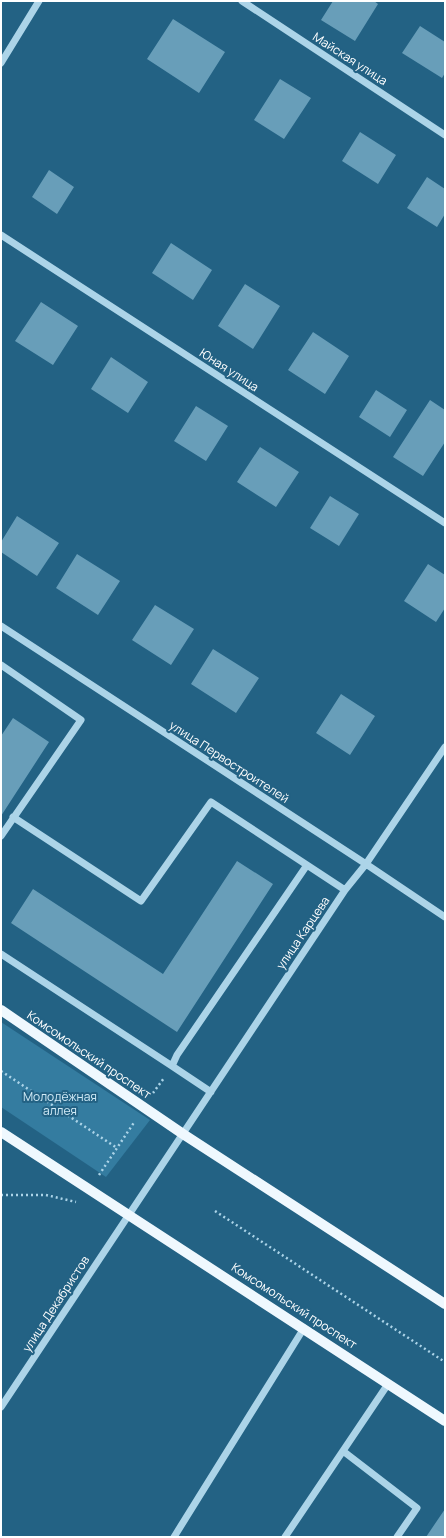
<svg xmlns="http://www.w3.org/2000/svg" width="446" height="1538" font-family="Manrope,sans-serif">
	<rect width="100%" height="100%" fill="#236284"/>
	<path fill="#347ca0" d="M1,1022L150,1120L106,1177L1,1107Z"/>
	<path fill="#689eb9" d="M333,1H374L378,4L355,41L321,20Z
		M173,19L225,52L199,93L147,59Z
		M420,26L445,42V73L442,78L402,53Z
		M280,79L311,98L284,139L254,120Z
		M360,132L396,155L378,184L342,161Z
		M49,170L74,187L57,214L32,197Z
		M427,177L445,189V214L437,227L407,208Z
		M171,243L212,270L193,300L152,273Z
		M245,284L280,306L253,349L218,326Z
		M41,302L78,326L53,365L15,341Z
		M313,332L349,356L325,394L288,370Z
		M111,357L148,382L128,413L91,389Z
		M376,390L407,410L390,437L359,417Z
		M430,400L445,410V442L423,476L393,457Z
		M196,406L228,426L206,461L174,441Z
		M260,447L299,472L276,507L237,482Z
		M330,496L359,514L339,546L310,528Z
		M17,516L59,543L37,576L1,552V542Z
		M77,554L120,581L98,615L56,588Z
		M428,564L445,575V608L436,622L404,601Z
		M155,605L194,629L171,665L132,640Z
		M213,649L259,678L236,713L191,684Z
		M341,694L375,716L350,755L316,733Z
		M13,718L49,742L1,816V736Z
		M237,861L273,884L177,1032L11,923L33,889L163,974Z
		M445,1509V1537H426Z"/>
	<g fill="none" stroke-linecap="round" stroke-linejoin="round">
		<path stroke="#acd4e8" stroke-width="2.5" stroke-dasharray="2 3" stroke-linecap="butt" d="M1,1071L117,1148
			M153,1093L164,1078
			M99,1175L135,1121
			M1,1195H46L76,1202
			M215,1211L445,1362"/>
		<path stroke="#acd4e8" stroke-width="7" d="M242,1L445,135
			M1,63L39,1
			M1,235L445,523
			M1,626L366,864L445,917
			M1,665L81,720L1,836
			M13,817L141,901L211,802L345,890
			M1,954L172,1066
			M211,1092L172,1066L177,1055L307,865
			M1,1407L345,890L366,864L445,747
			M343,1451L417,1508L397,1537
			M174,1537L304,1328
			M285,1537L388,1384"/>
		<path stroke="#eff8fe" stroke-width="10" d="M1,1010L183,1134L445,1304
			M1,1132L445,1421"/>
	</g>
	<g text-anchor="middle" stroke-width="4" stroke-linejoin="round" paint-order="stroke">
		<g font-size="12" fill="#fff" stroke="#236284">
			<text transform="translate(350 59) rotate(33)" y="4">Майская улица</text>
			<text transform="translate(229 370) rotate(33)" y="4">Юная улица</text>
			<text transform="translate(229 762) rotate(33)" y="4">улица Первостроителей</text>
			<text transform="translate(303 933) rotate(-56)" y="4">улица Карцева</text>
			<text transform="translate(89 1055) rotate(34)" y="4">Комсомольский проспект</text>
			<text transform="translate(56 1304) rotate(-57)" y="4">улица Декабристов</text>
			<text transform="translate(294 1306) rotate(33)" y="4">Комсомольский проспект</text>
		</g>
		<g font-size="12" fill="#d0eaf6" stroke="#236284">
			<text x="60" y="1101">Молодёжная<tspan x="60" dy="14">аллея</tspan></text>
		</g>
	</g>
	<rect width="446" height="1538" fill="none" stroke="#ffffff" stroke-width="4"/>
</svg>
